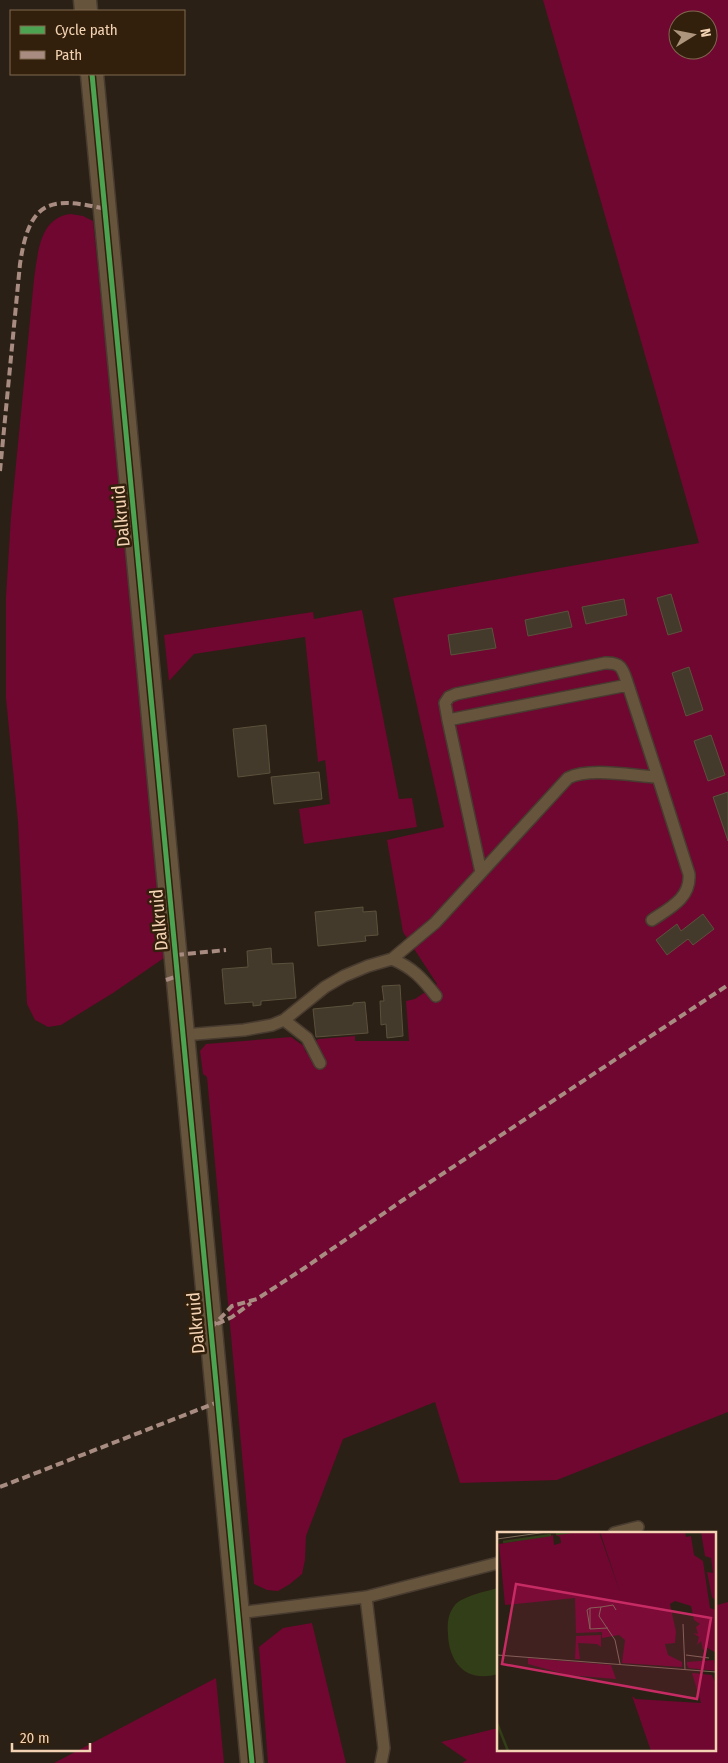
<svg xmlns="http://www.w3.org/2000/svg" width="728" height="1763" font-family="'Fira Sans Condensed',sans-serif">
	<rect width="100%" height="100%" fill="#2a2015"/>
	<path fill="#6f0730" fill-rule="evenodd" d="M543,0H728V1412L557,1480L460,1483L435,1402L343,1439L306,1536L305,1560L302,1574L290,1584L278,1591L267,1590L254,1584L207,1077L203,1074L200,1051L206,1044L291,1037L304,1046L306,1053L318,1039L355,1036V1041H409L406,1001L415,999L437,984L403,932L387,840L444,827L393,598L699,543ZM678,20H708V50H678Z
		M71,214L83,216L93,221L126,532L164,958L113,993L61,1025L48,1027L35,1020L27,1004L18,822L6,698V597L11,516L34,279C38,254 39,217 71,214Z
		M362,610L399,799L412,798L417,827L304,844L299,809L330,804L325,760L318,762L305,637L194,654L169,681L164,635L313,612L314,619Z
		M728,1602V1763H462L467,1760L441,1742L498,1728V1749H714V1606Z
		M312,1623L346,1763H268L259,1647L283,1628Z
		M216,1678L224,1763H54Z"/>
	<path fill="#323e18" d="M498,1588V1674C467,1683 449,1664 448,1634C447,1624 448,1613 455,1605C463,1596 487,1591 498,1588Z"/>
	<path fill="#433a2b" stroke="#5c513c" d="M671,594L682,631L668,635L657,598Z
		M624,599L627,615L586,624L582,607Z
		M568,611L572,627L528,636L525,620Z
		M492,628L496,648L451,655L448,635Z
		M689,667L703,710L686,716L672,673Z
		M266,725L270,773L238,777L233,729Z
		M711,735L725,775L708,781L694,741Z
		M319,772L322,799L274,804L271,777Z
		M728,792V841L713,797Z
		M363,907V912L376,911L378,935L365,936L366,941L318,946L315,912Z
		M703,914L714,929L693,945L688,939L667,955L656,940L677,924L681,931Z
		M271,948L272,964L293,963L296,998L261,1001V1005L253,1006V1002L225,1004L222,969L248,967L247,951Z
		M400,985L403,1036L387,1038L386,1024L381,1025L380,1001H384L382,986Z
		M365,1002L368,1033L316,1037L313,1009L353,1005V1003Z"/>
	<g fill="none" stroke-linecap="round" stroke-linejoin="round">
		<defs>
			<path id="service" d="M448,720L445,703L449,697L456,694L605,663C623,662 623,671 628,685
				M481,872L448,720L628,685L658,777
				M392,959C413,968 422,978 436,996
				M284,1020L307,1038L320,1063
				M184,1035L244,1030L272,1025L284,1020L325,987L344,976L368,966L392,959L435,923L568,778C589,767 634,776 658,777L689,874C691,898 670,908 652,920
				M614,1533L638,1527
				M366,1597L384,1748L381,1763
				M238,1613L366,1597L498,1563"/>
			<path id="minor" d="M85,0L86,11
				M92,74L252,1763"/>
		</defs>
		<use href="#service" stroke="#483b2f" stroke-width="14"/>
		<use href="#minor" stroke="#483b2f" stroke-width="25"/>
		<use href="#service" stroke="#66543d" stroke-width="11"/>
		<use href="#minor" stroke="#66543d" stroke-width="22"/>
		<path stroke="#a88b81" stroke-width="4" stroke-dasharray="8 4" stroke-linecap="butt" d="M0,471L20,264C29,203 47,195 105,209
			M176,955L226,950
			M166,980L178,976
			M217,1324L232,1317L251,1303
			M211,1328L232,1306L257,1299L303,1269L403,1200L728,985
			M0,1487L218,1402"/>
		<defs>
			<path id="cycleway" d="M92,74L252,1763"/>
		</defs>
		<use href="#cycleway" stroke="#33200c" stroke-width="8"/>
		<use href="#cycleway" stroke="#4ca352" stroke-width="5"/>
	</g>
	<g text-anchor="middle" stroke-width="5" stroke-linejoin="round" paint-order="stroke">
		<g font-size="18" fill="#f3d3b4" stroke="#33200c">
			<text transform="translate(121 516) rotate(-95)" y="6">Dalkruid</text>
			<text transform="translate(159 920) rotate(-95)" y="6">Dalkruid</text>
			<text transform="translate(196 1323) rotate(-95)" y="6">Dalkruid</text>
		</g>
	</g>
	<g transform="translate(497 1532)">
		<rect width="219" height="219" fill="#2a2015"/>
		<path d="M77,0H102L123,60L103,0H188L189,5L194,4L197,23L206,29L213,76L219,78V121L209,115L206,118L204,109L200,113L202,105L196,101L201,102L199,95L203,92L197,88L194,74L178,69L173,72L179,100L178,111L168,112L171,123L185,130V135L125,131L128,108L122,103L105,106V100L79,101L78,66L8,73L2,12L56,3L57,13L64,11L63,5L58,3ZM204,0H219V69L215,65L210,40L216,41L214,26L208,24ZM104,103V115L100,112L81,111L83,127H78L79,104ZM31,126L114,133L119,147L71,143L31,132ZM217,128L219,139L192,136L190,133V130ZM195,141L215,143L218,150L219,142V219H154L135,164L139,167L204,171Z" fill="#6f0730"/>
		<path fill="none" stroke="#323e18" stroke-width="2.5" d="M59,2L74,0M6,10L54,3M0,191L11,219"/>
		<path fill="none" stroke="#7a6855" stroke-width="1" d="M0,7L50,0M104,75L93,76V97L111,96M93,76L90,78L93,97M119,78L116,73L104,75L102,84L118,108L123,132M186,92L188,138M0,123L219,140M189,123L212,126"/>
		<path fill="#c72b64" fill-opacity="0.15" stroke="#c72b64" stroke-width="2.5" d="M19,52L214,86L200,167L5,132Z"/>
		<rect width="219" height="219" fill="none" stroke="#f3d3b4" stroke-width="2.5"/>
	</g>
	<rect x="10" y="10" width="175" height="65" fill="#33200c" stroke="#80684f"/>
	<rect x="20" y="26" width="25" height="8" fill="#4ca352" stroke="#80684f"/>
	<text x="55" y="35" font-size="15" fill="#f3d3b4">Cycle path</text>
	<rect x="20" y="51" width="25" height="8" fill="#a88b81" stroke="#80684f"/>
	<text x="55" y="60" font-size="15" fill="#f3d3b4">Path</text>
	<g transform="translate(693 35) rotate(80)"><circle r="24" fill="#33200c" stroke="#80684f"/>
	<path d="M0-4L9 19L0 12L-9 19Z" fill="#ad947c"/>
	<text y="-8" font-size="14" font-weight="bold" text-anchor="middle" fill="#f3d3b4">N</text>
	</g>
	<path d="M12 1743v8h78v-8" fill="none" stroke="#f3d3b4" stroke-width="2.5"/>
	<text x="20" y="1743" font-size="15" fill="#f3d3b4" stroke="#33200c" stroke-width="4" paint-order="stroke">20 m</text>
</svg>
